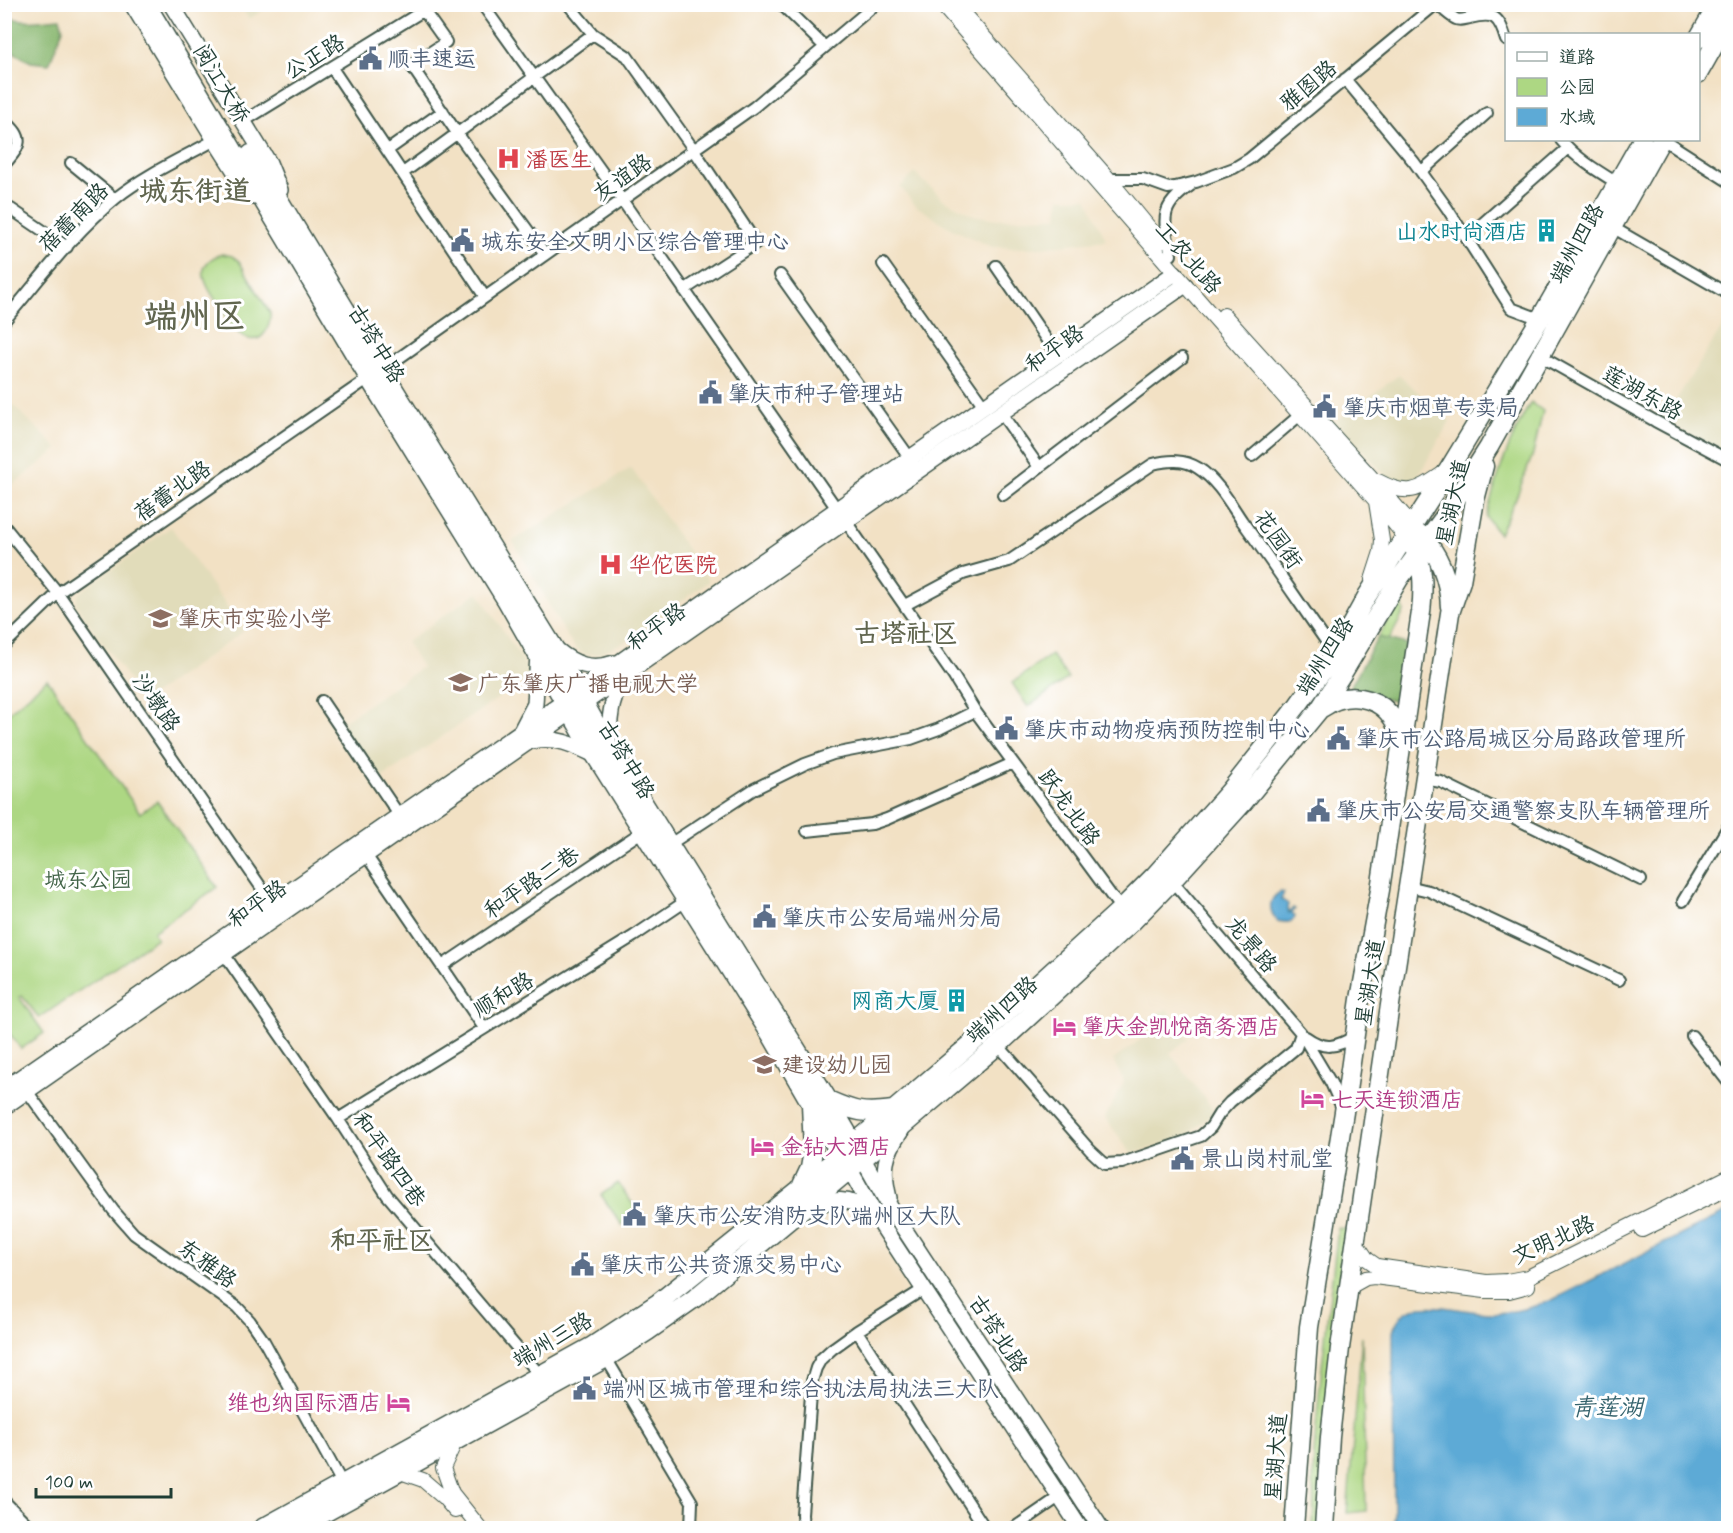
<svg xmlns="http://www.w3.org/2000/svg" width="1733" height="1533" font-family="Mynerve,'LXGW WenKai TC',sans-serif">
	<rect width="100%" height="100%" fill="#fff"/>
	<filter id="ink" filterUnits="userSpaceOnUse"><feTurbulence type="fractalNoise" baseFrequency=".0167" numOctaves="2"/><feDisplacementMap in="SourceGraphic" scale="12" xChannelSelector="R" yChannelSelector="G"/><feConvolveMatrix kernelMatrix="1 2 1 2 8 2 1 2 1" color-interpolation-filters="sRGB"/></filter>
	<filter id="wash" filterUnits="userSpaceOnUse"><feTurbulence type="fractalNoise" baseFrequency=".008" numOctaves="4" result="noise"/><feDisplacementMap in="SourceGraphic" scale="24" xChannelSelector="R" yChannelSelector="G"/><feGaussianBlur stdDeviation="1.35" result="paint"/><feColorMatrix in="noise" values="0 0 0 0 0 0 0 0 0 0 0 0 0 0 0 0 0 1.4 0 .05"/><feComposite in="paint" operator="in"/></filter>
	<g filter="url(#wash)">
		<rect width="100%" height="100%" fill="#f2e1c4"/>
		<path fill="#e1dcba" d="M239,5H272L249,19Z
			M915,173L944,200L974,215L997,219L1058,217L1060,198H1087L1106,240L1031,248L992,247L952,229L916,206L900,187Z
			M1728,318V454L1663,420Z
			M1399,375L1450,421L1417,478L1404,484L1390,481L1336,421Z
			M5,397L58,449L5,491H4Z
			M631,468L709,581L625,642L598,654L586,655L576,649L566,635L513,541Z
			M171,527L244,631L144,701L76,605L77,598L80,592Z
			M478,592L532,675L377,781L337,726L422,667L406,642Z
			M1167,1009L1188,1039L1170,1053L1215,1112L1185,1137L1132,1154L1105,1118L1124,1082L1113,1060L1152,1031L1146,1021L1156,1014Z"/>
		<path fill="#add783" stroke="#668a5c" stroke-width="1.5" d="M222,254L232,256L239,261L270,313C271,326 263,345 246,338C235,334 229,319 222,310C209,290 188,265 222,254Z
			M1531,402L1543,411L1533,454L1516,498L1499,534L1486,517C1498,474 1508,441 1531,402Z
			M1401,596L1404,612L1389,640L1378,637Z
			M1051,655L1068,678L1028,707L1012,683Z
			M47,679L140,813L157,801L217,887L153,932L157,938L39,1018L22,996L19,997L44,1033L21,1049L4,1026L5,716Z
			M618,1183L639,1213L622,1225L601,1195Z
			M1338,1228L1351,1230L1321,1528H1313C1315,1504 1312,1480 1314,1455C1319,1379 1329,1304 1338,1228Z
			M1362,1337L1366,1511L1347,1513Z"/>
		<path fill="#8ab871" stroke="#547a52" stroke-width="1.5" d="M4,16C23,23 41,20 60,18L63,29L49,64L31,62L5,47Z
			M1378,637L1407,644L1397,702L1349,689Z"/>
		<path fill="#5daad6" stroke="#3e7485" stroke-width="1.5" d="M1281,892L1284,893L1281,899L1288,904L1287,909L1289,913L1293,908L1295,909L1292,913L1295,916L1294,919C1289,924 1284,922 1277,921C1268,910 1268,898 1281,892Z
			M1728,1211V1528H1394L1393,1332C1404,1288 1462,1314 1493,1313C1514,1313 1532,1308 1552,1300Z"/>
	</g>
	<g filter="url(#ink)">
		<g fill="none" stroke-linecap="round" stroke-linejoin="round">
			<defs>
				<path id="minor" d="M482,4L622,200L837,509
					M568,4L593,34L627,56L694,150L756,243L684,290
					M781,4L825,47
					M1437,4C1443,9 1449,16 1456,19C1460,21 1465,19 1470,18C1494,12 1499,16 1506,40
					M424,11L446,42L411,65L457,133L545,254
					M332,68L485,297
					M1345,79L1414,162L1447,208L1511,308L1540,319
					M4,120C26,139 21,145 4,165
					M244,121L434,4
					M1561,140C1576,158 1596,170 1617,183
					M1664,140L1728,181
					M388,150L443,111
					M71,163L115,199
					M1421,172L1487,113
					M403,173L593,34
					M1109,179H1143L1168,188L1175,187L1196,182L1234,168L1249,159L1436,4
					M4,211L11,209L67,247
					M1612,227L1728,294
					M1466,238L1568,148
					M1171,255C1164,220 1158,208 1190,186
					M883,264L984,406
					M996,266L1057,355
					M780,275L910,458
					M4,321C40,279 73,233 116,198C145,175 182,158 215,140
					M1540,356L1655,421L1728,460
					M382,370L754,107L876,4
					M1001,413L1039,467
					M1252,456L1300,415
					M1003,495L1182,358
					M845,520L954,677L975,711L1121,909
					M4,526L58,593L272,903
					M905,605L963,574L1009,561L1153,464C1169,460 1184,459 1198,468C1217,480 1230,503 1242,521C1274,565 1304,610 1335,654
					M4,645L58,593L369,378
					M322,701L399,815
					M1424,779L1441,782L1641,880
					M807,831L872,824L887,819L1013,763
					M670,844L754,789L805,764L833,754L911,739L939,729L975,711
					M366,855L484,1028
					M1172,881L1301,1033L1331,1083L1342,1108
					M1408,886L1429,891L1619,980
					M1683,901L1728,827
					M224,954L338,1119L387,1195L540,1375
					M442,966L643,831
					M1692,1036L1728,1082
					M1306,1037C1324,1050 1336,1048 1355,1036
					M998,1045L1090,1150L1105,1164L1122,1163L1201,1136L1211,1127L1219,1114L1230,1102L1296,1048L1301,1033
					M27,1091L113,1210L134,1234L237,1307L250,1321L264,1341L342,1483
					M338,1119L634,936L686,901
					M857,1331L985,1528
					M606,1358L692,1502L691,1528
					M4,1501L31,1528
					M803,1528L802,1514L812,1381L816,1368L821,1359L832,1349L857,1331L924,1289
					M1014,1528L1059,1497"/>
				<path id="tertiary" d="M941,4L1204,306L1375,500L1406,538
					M955,4L1109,179L1161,242
					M1224,315L1371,477L1413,526
					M1378,481C1409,498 1418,490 1445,472
					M1372,580L1381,552L1382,540L1376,502
					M1642,1230L1728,1188
					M1356,1243L1367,1259L1377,1266L1486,1282L1507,1281L1528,1277L1728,1177
					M1348,1288L1366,1278L1374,1277L1485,1291H1509L1528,1286
					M455,1442L443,1468L452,1493L480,1528
					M400,1472L423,1480L444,1498L455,1511
					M4,1512L21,1528
					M4,1526L7,1528"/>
				<path id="secondary" d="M132,4L215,140L241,181L254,197
					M171,4L269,163L280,190
					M557,650C575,665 592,671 614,663
					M522,729L535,704L538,654
					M532,741C556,736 574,745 595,755
					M608,746C610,721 609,697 626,678
					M4,1089L565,701L714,595L1175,273
					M4,1107L1185,285
					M863,1159L893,1212L1101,1528
					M850,1170L877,1218L1080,1528
					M889,1198C882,1170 884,1155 901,1131
					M805,1208C834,1199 848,1195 873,1214"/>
				<path id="primary" d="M146,4L369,378L507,601L595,755L773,1038L846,1164
					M1698,39L1718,4
					M1698,74L1728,21
					M251,154L382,370L554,648L608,746L828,1100L859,1153
					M1420,534C1439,554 1449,580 1450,607
					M1320,709C1326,706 1331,702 1337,700C1357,693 1382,700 1393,719C1397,725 1398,734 1399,742
					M828,1100C855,1112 864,1114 893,1110
					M802,1185L810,1168L813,1151L811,1104
					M263,1528L591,1347L658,1303L800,1189L895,1109L984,1033L1121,909L1155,875L1229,792L1298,705L1335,654L1367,596L1449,469L1540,319L1642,140
					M297,1528L606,1358L648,1331L695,1298L906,1123L998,1045L1132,922L1172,881L1242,804L1319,710L1342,674L1399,579L1445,516L1468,480L1489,447L1661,140
					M1294,1528L1309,1327L1344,1112L1360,999L1380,890L1421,612C1423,593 1425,565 1414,549
					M1324,1528L1330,1437L1340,1348L1390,1005L1450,613L1461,581L1475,500L1484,466"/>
			</defs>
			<use href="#minor" stroke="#3f564a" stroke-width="14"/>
			<use href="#tertiary" stroke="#3f564a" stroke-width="16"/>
			<use href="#secondary" stroke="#3f564a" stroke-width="18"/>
			<use href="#primary" stroke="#3f564a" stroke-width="21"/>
			<use href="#minor" stroke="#fff" stroke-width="10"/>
			<use href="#tertiary" stroke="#fff" stroke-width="14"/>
			<use href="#secondary" stroke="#fff" stroke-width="15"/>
			<use href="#primary" stroke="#fff" stroke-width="18"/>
		</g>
	</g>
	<defs>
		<symbol id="civic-bare" viewBox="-9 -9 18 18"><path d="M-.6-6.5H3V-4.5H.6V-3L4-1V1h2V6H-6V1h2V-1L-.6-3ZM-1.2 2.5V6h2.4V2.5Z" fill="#5c6f8a" stroke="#fff" stroke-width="2.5" paint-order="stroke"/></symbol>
		<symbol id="hospital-bare" viewBox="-9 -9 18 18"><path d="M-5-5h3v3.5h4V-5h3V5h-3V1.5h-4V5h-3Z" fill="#e0444e" stroke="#fff" stroke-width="2.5" paint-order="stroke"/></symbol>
		<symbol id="building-bare" viewBox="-9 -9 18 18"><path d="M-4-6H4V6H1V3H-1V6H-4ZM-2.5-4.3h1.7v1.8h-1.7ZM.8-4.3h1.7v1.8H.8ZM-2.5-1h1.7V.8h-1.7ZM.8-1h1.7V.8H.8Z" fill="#0f9aa8" stroke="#fff" stroke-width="2.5" paint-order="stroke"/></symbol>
		<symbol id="school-bare" viewBox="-9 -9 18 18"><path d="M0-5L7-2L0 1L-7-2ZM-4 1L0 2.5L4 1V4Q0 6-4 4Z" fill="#8d6e63" stroke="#fff" stroke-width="2.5" paint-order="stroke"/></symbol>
		<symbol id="university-bare" viewBox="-9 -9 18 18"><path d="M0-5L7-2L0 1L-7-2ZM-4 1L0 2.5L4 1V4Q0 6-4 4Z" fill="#8d6e63" stroke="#fff" stroke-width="2.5" paint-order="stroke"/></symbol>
		<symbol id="hotel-bare" viewBox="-9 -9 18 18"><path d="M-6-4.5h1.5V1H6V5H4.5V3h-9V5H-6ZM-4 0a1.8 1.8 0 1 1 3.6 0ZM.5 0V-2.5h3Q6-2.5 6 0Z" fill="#d1479c" stroke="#fff" stroke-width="2.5" paint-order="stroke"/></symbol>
	</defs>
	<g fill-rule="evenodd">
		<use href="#civic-bare" x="354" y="42" width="33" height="33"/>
		<use href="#hospital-bare" x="492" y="142" width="33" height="33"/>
		<use href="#building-bare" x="1530" y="214" width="33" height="33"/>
		<use href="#civic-bare" x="446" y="224" width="33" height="33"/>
		<use href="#civic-bare" x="694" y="376" width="33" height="33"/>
		<use href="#civic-bare" x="1308" y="390" width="33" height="33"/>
		<use href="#hospital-bare" x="594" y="548" width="33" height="33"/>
		<use href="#school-bare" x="144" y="602" width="33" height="33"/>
		<use href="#university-bare" x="444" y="666" width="33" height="33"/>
		<use href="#civic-bare" x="990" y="712" width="33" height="33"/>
		<use href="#civic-bare" x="1322" y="722" width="33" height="33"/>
		<use href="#civic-bare" x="1302" y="794" width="33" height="33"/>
		<use href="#civic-bare" x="748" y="900" width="33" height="33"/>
		<use href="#building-bare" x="940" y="984" width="33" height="33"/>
		<use href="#hotel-bare" x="1048" y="1010" width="33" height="33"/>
		<use href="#school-bare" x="748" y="1048" width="33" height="33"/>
		<use href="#hotel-bare" x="1296" y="1082" width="33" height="33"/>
		<use href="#hotel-bare" x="746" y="1130" width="33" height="33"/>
		<use href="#civic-bare" x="1166" y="1142" width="33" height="33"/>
		<use href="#civic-bare" x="618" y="1198" width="33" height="33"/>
		<use href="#civic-bare" x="566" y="1248" width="33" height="33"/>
		<use href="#civic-bare" x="568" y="1372" width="33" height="33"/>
		<use href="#hotel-bare" x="382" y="1386" width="33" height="33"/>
	</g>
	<g text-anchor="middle" stroke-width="6" stroke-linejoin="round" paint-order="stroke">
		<g font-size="22" fill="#1f3d34" stroke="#fff">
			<text transform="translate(314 56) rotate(-31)" y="8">公正路</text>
			<text transform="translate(222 83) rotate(59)" y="8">阅江大桥</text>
			<text transform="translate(1308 85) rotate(-40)" y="8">雅图路</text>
			<text transform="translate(622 177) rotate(-35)" y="8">友谊路</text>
			<text transform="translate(73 217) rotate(-45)" y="8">蓓蕾南路</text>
			<text transform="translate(1576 243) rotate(-61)" y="8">端州四路</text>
			<text transform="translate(1189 257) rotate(49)" y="8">工农北路</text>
			<text transform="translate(377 343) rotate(59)" y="8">古塔中路</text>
			<text transform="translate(1054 348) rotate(-35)" y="8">和平路</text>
			<text transform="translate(1643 392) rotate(29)" y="8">莲湖东路</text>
			<text transform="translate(172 490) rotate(-35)" y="8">蓓蕾北路</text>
			<text transform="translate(1452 502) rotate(-78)" y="8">星湖大道</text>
			<text transform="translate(1279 539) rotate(55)" y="8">花园街</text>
			<text transform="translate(656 626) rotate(-35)" y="8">和平路</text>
			<text transform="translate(1324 656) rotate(-58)" y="8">端州四路</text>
			<text transform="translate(157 702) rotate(55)" y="8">沙墩路</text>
			<text transform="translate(627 759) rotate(59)" y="8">古塔中路</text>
			<text transform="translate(1070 807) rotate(54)" y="8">跃龙北路</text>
			<text transform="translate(531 882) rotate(-34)" y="8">和平路二巷</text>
			<text transform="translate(257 903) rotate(-35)" y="8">和平路</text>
			<text transform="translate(1252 944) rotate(50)" y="8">龙景路</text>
			<text transform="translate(1369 982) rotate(-81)" y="8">星湖大道</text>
			<text transform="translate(503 994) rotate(-31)" y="8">顺和路</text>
			<text transform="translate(1001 1009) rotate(-42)" y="8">端州四路</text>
			<text transform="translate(390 1159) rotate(55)" y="8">和平路四巷</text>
			<text transform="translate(1553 1239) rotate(-24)" y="8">文明北路</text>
			<text transform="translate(208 1263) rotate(36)" y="8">东雅路</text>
			<text transform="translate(999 1333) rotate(57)" y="8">古塔北路</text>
			<text transform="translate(552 1339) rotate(-30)" y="8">端州三路</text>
			<text transform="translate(1275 1457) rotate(-86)" y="8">星湖大道</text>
		</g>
		<g font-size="22" fill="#4e5e75" stroke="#fff" text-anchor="start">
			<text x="388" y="66">顺丰速运</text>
			<text x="481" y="249">城东安全文明小区综合管理中心</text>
			<text x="728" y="401">肇庆市种子管理站</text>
			<text x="1343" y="415">肇庆市烟草专卖局</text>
			<text x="1024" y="737">肇庆市动物疫病预防控制中心</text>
			<text x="1356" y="746">肇庆市公路局城区分局路政管理所</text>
			<text x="1336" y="818">肇庆市公安局交通警察支队车辆管理所</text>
			<text x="782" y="925">肇庆市公安局端州分局</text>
			<text x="1201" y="1166">景山岗村礼堂</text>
			<text x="653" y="1223">肇庆市公安消防支队端州区大队</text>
			<text x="600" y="1272">肇庆市公共资源交易中心</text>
			<text x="603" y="1396">端州区城市管理和综合执法局执法三大队</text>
		</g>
		<g font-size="22" fill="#be3a42" stroke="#fff" text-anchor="start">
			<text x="526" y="167">潘医生</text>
			<text x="629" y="572">华佗医院</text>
		</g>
		<g font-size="22" fill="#0d838f" stroke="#fff" text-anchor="end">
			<text x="1528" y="239">山水时尚酒店</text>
			<text x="939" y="1008">网商大厦</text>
		</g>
		<g font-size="22" fill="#785e54" stroke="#fff" text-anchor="start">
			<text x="178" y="626">肇庆市实验小学</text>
			<text x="478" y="691">广东肇庆广播电视大学</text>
			<text x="782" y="1072">建设幼儿园</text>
		</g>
		<g font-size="22" fill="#426448" stroke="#fff">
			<text x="88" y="887">城东公园</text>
		</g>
		<g font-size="22" fill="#b23c85" stroke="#fff" text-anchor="start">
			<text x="1082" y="1034">肇庆金凯悦商务酒店</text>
			<text x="1331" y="1107">七天连锁酒店</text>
			<text x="781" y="1154">金钻大酒店</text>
			<text x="381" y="1410" text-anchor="end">维也纳国际酒店</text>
		</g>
		<g font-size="24" font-style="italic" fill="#35636d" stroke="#fff">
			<text x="1607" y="1415">青莲湖</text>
		</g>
		<g font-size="26" font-weight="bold" fill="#61664f" stroke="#fff">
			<text x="906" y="642">古塔社区</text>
			<text x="382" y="1249">和平社区</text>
		</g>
		<g font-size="28" font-weight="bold" fill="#61664f" stroke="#fff">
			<text x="195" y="200">城东街道</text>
		</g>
		<g font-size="34" font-weight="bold" fill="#61664f" stroke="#fff">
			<text x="195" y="327">端州区</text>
		</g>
	</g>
	<rect width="1733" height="1533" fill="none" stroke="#fff" stroke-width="24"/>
	<rect x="1505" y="33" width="195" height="108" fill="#ffffff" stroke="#a5b1ae" stroke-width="1.5"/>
	<rect x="1517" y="52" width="30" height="9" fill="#ffffff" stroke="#a5b1ae" stroke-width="1.5"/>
	<text x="1559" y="63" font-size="18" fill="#1f3d34">道路</text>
	<rect x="1517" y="78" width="30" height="18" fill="#add783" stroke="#a5b1ae" stroke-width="1.5"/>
	<text x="1559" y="93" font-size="18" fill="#1f3d34">公园</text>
	<rect x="1517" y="108" width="30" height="18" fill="#5daad6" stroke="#a5b1ae" stroke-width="1.5"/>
	<text x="1559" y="123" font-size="18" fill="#1f3d34">水域</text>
	<path d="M36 1488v9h135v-9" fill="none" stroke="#1f3d34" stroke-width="3"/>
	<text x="45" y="1488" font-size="18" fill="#1f3d34" stroke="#ffffff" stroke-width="4.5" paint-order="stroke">100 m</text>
</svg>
